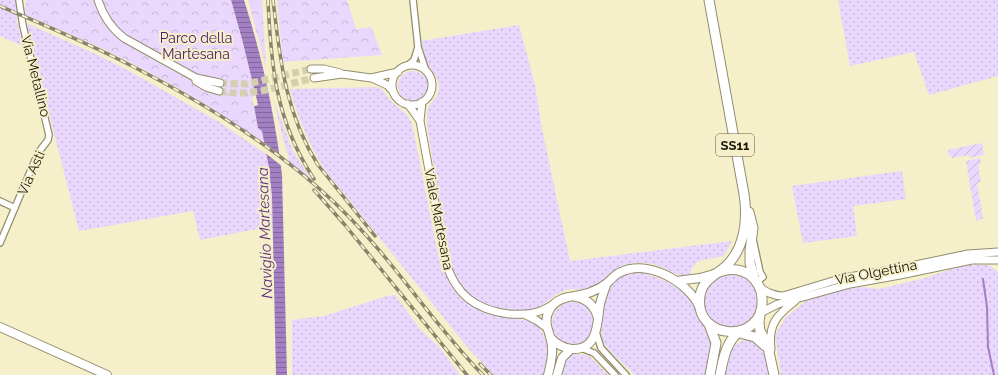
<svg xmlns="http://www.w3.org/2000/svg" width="998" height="375" font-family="Raleway,sans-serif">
	<defs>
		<pattern id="grass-dots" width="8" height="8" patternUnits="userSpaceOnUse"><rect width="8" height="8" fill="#ead7fd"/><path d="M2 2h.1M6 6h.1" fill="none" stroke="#c8b8d8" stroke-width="1.8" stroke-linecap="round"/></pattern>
		<pattern id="park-crowns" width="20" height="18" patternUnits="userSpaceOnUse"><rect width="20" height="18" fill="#ead7fd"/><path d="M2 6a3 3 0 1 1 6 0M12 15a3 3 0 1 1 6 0" fill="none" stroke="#c8b8d8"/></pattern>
		<pattern id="garden-furrows" width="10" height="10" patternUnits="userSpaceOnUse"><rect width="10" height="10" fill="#ead7fd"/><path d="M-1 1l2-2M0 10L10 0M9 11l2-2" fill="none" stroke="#c8b8d8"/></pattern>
		<pattern id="water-rules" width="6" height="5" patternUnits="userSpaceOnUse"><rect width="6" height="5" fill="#a37fc4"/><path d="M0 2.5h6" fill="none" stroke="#84679d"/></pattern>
	</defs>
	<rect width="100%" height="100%" fill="#f5efca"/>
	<path fill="url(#grass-dots)" d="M0,0H17V21L23,46L0,36Z
		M838,0H998V76L929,95L914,52L850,66Z
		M26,23L100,56L131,72L219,122L266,154L271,180L273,226L200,240L193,211L79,231Z
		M519,25L535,85L542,129L570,261L732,241L724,256L698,261L692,268L690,275C682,275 674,275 667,270C665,269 664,267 662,267C654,263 640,262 632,263C616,266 609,278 596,286C583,293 572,286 561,292C552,296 545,305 536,309C528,312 519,311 512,310C478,306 466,297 451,267L427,126V112L429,106L438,94L439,85L436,76L427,64L421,41Z
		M398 86a15 15 0 1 1 30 0a15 15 0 1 1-30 0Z
		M376,87L382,89L389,99L407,115L412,124L440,264L451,285L461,299L482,311L495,316L531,321L539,327L546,340L547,348L546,363L543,375H494L468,348L325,170C309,144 298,118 290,89Z
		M273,98L293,151L312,181L288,161L289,157L284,143Z
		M902,171L906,199L853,206L857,236L803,243L792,186Z
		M964,265H989L998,272V375H781L775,335L786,317L806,301L825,294L848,288L862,287L879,289L925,278Z
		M641,272C661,279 683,285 694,306C696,309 697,314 698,317C701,323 706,327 709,333C715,345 709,362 706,375H635C628,368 606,349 603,341C599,327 602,293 612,282C620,274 630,273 641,272Z
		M704 301a27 27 0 1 1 54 0a27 27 0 1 1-54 0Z
		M395,295L420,329L439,347L460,375H292V320L324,316L387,296Z
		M552 323a21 21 0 1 1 42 0a21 21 0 1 1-42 0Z
		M745,340C764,342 765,359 770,375H723C726,362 730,343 745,340Z
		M574,354L588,355L608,375H560C563,366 564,357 574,354Z"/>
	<path fill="url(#park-crowns)" d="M26,0H231L242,39L256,96L252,97L258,128L262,131L264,143C214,108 158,75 103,49C78,37 51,26 25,15Z
		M248,0H262L266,68Z
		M277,0H347L356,29L371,27L382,55L283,62Z"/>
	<path fill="url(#garden-furrows)" d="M982,143L984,155L969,158L968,155L952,158V156H949L948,150Z
		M980,158L981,164L978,165L981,182L977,183L983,218L976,221L966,161Z"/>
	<path fill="url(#water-rules)" d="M231,0H244C262,56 275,116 282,175L287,375H276L272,196L269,168L262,131L258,128L254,106L258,105L256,96L242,39Z"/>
	<path fill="#f5efca" d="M262,141L282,156L283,167L264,152Z"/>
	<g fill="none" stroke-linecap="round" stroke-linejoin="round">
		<path stroke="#a37fc4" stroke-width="2" d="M983,279L987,307L988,347L994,375"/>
		<path stroke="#d4cfad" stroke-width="7" stroke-dasharray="7 3.5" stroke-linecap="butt" d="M220,83L247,84L311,69
			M219,91C250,98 283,85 314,78"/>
		<defs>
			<path id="minor" d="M413,0L418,47L426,71
				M407,66L414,60L418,47
				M0,201L15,208
				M753,239L760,272L763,277L756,282
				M0,243L38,153L48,140L49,135L23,26L19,0
				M596,332L601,348L626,375
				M581,348L594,353L615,375"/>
			<path id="tertiary" d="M98,0C103,16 111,28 124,38L196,78L220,83
				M392 85a20 20 0 1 1 40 0a20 20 0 1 1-40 0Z
				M311,69H324L340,73
				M314,78L342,74L371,78L398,72
				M372,78L387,85L393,91
				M196,81L206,87L219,91
				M422,102L420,121L446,263C456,295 476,310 509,314C528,315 538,314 554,304
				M408,104L420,121
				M759,286C764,292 775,296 783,296L843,278L896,269L968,254L998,252
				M760,313L778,304L850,284L900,275L972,260H998
				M526,315L536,320L547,328
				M771,349C768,324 777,315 795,301"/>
			<path id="secondary" d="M676,281L700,278L714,274
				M576,297C588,299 595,307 598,318
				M0,327L107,375
				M550,337C556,344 563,348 572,349C599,350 597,322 600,304C602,297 604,290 607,283
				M548,375C550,366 553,357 552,348C552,334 541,323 550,309C559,294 576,298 591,292C596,290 602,287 607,283C612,279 615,274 621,272C648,259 689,282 700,308
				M557,375L562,358L571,349"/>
			<path id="primary" d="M709,0L744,194C748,219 745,249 725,267C714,276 702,281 700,296C693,341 765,345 762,299C762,289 757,281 750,275C739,268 727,268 715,274
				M749,212L753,228L750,251V263L755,280
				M760,314L759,323L760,331L767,343L774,375
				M736,332L755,337L765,346"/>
			<path id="trunk" d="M709,324L716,343L710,375
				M720,375C723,360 726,341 740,331"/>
		</defs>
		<use href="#minor" stroke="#938d6c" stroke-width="8"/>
		<use href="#tertiary" stroke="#938d6c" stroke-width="9"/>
		<use href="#secondary" stroke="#938d6c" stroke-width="10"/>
		<use href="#primary" stroke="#938d6c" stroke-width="11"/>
		<use href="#trunk" stroke="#938d6c" stroke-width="11"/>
		<use href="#minor" stroke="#fff" stroke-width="5.5"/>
		<use href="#tertiary" stroke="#fff" stroke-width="7"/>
		<use href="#secondary" stroke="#fff" stroke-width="8"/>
		<use href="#primary" stroke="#fff" stroke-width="9"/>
		<use href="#trunk" stroke="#fff" stroke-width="9"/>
		<defs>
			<path id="rail" d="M268,0C271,68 276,121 314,179
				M273,0C280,59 285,113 318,165L375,236
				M0,6C39,23 78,39 116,58C197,98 283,150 346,214C396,264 434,325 483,375
				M314,190L345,225L467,375
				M480,364L491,375"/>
		</defs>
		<use href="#rail" stroke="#89856c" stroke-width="3.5"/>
		<use href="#rail" stroke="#f5efca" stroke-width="2" stroke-dasharray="6" stroke-linecap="butt"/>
	</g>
	<g text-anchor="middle" stroke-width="4" stroke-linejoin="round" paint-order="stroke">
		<rect fill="#f5efca" stroke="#5b5844" stroke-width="1" x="716" y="134" width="38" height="22" rx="3"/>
		<g font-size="13" font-weight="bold" fill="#19170a">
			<text x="735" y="150">SS11</text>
		</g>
		<g font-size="14" fill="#4d1c6e" stroke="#f5efca">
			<text x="196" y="43">Parco della<tspan x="196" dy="16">Martesana</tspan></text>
		</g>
		<g font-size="14" fill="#19170a" stroke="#f5efca">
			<text transform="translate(36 76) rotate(76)" y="5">Via Metallino</text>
			<text transform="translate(31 173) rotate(-66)" y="5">Via Asti</text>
			<text transform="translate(439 219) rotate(79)" y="5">Viale Martesana</text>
			<text transform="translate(876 272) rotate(-11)" y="5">Via Olgettina</text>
		</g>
		<g font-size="15" font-style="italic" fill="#5d2d80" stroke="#f5efca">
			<text transform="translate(265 233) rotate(-92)" y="5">Naviglio Martesana</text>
		</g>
	</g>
</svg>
